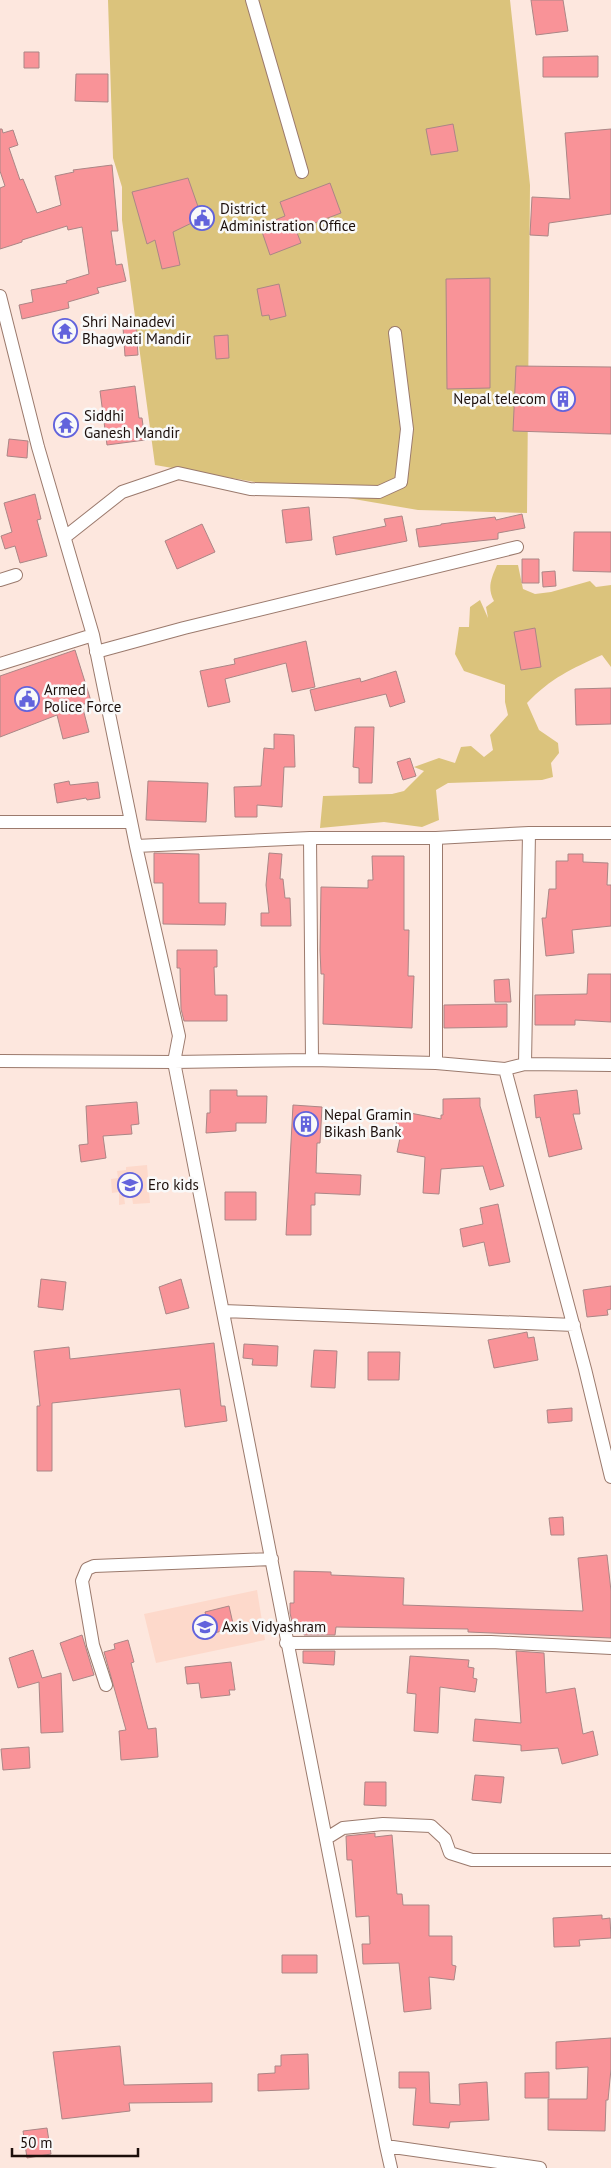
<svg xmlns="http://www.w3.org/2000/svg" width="611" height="2168" font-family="'PT Sans',sans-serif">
	<rect width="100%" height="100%" fill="#fde7de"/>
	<path fill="#fdd9cb" d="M147,1165L150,1203L133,1204L132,1196L124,1197L125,1204L119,1205V1192L112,1193L111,1179L118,1178L117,1171L126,1170V1167Z
		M257,1590L265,1640L156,1663L144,1614Z"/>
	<path fill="#dbc37c" d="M108,0H510L530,185L527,513L418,510L155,465L122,220V187L113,158Z
		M497,565H518L523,589L535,594L551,592L590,581L596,587L611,585V667L602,655C571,669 551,678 527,703L539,730L558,743L559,753L551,763L553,777L542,780L448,783L436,790L439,820L422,827L384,822L320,828L323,796L392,794L404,791L424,771L414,767L439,758L455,763L461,747L471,746L484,757L493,750L490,735L508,715L505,702V685L464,671L455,654L459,627H469L470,607L480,600L488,618L486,607L494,601C487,588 491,579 497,565Z"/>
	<path fill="#f99398" stroke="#ab8686" d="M531,0H563L568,31L536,35Z
		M24,52H39V68H24Z
		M598,56V77H543V57Z
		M76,74H108V102L75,101Z
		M453,124L458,151L431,155L426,129Z
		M0,129H2L3,133L13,130L18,145L9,148L20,180L23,179L37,213L61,205L55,176L74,172L73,170L112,165L118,231H111L116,265L122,264L126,281L97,288L99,293L68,302L69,308L22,319L19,305L33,302L31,290L67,283L66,281L89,274L82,227L68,230L67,226L22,240V242L0,249V188L5,186L0,171Z
		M611,129V214L549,223L548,236L530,235L532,197L570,199L565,133Z
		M188,178L202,218L173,232L180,265L162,269L155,240L147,244L132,192Z
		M330,183L341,213L296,230L301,243L270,255L260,226L285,216L280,202Z
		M490,278V388L447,389L446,279Z
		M279,284L286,316L270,320L269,315L262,316L257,289Z
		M136,326L138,355L125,356L123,327Z
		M228,335L229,358L216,359L214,336Z
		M516,366L611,367V434L513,431Z
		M135,386L139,418H142L145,440L107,445L100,391Z
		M9,439L28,441L27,458L7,456Z
		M35,494L41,519L37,520L47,556L20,563L15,546L5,549L1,536L12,532L4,503Z
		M309,507L312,540L286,543L282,510Z
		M522,514L525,528L498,533V539L419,547L416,529L441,525V524L495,517L496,520Z
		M402,516L407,541L336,555L333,537L386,526L384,519Z
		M202,524L215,552L177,569L165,541Z
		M574,532H611V572L573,571Z
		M522,559H539V583H522Z
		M555,571L556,586L543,587L542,572Z
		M535,628L541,667L521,670L514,632Z
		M306,641L315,687L292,692L286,663L225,679L230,702L208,707L200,671L235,664L234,659Z
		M75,650L91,701L82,705L89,732L63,739L57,715L0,737V676Z
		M396,671L405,702L390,707L386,694L315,711L310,690L360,678L361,682Z
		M611,688V724L576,725L575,689Z
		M355,727H374L372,783H359V768L353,767Z
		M274,734L294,735L295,767H284L282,807L257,805V817H235L234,787L261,786L264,748L274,749Z
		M410,758L416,776L403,780L397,762Z
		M69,781L70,785L98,782L100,798L87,800L86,798L57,803L54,784Z
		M148,781L208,783L206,822L146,820Z
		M154,853L199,854V903H226L225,925L163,924V883H154Z
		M269,853L282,854L280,879H283L285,898H290L291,926H261V913H269L266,885Z
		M568,854H583V862L608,863L607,885H611V926L572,930L574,953L546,956L542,918H546L549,889H556V861H568Z
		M372,856H404V930H409L408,976H414L412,1028L323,1024L324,974H321L320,950L321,887L368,888V880H373Z
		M177,950H217V967H214L215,995H227V1021H184L181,1009L180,968H177Z
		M588,974H611V1022L575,1020V1025H535V995L587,994Z
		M509,979L511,1002H495L494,980Z
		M507,1004V1027L444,1028V1005Z
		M210,1090H237V1096H267L266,1123H236V1131L206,1133L207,1113H210Z
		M577,1090L580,1114H573L582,1149L549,1157L540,1117L536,1118L534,1095Z
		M480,1098V1106L504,1186L490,1190L483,1166L441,1169L439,1194L423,1193L425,1157L397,1152L400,1138L394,1137L397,1120L404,1121L405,1112L441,1119V1115H443V1099Z
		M137,1102L139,1124L131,1125L132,1134L103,1136L106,1158L81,1162L79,1145L88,1144L86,1106Z
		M293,1105L322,1107L320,1143H317L316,1173L361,1175L360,1195L315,1193V1205H311V1235H286Z
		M225,1192H256V1220H225Z
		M498,1204L510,1262L489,1266L484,1242L463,1247L460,1229L483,1224L480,1208Z
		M41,1279L66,1282L63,1310L38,1307Z
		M181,1279L189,1308L166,1314L159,1287Z
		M611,1286V1309L607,1310L608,1315L587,1317L583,1290Z
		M527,1332L528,1338L534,1337L538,1360L494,1368L488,1340Z
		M214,1343L221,1406H225L227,1421L185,1427L180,1389L52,1403V1471H37V1406H40L34,1351L69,1347L70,1359Z
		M244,1344L278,1346L277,1366L252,1365L253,1359L243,1358Z
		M314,1350L337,1351L335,1388L311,1387Z
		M368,1352H400L399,1380H368Z
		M572,1408V1421L548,1423L547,1410Z
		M563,1517L564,1535H551L549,1518Z
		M607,1555L611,1591V1638L468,1632V1629L336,1627L335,1635H304L305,1626H293L290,1613V1603H294V1571L331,1572V1575L404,1578L403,1605L583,1611L578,1558Z
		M229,1606L234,1628L210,1634L205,1612Z
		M82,1635L94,1675L73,1681L60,1643Z
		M128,1640L134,1662L131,1663L148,1729L156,1728L158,1757L121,1760L119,1731L126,1730L104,1652L115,1649L114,1644Z
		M33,1650L42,1678L61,1673L63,1732L41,1733L39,1682L18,1688L9,1658Z
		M303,1651H335L334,1665L303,1663Z
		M516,1651L544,1653L546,1693L575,1688L583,1734L593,1731L598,1755L562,1764L558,1748L521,1751V1745L473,1741L475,1719L521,1723Z
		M410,1656L469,1660L468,1667L474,1668L473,1678L477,1679L475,1692L440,1687L438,1733L414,1731L416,1694L407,1693Z
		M231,1662L235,1690H229L230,1695L201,1698L199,1683L187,1684L185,1667Z
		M29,1747L30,1768L3,1770L1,1749Z
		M475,1775L504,1777L501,1803L472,1800Z
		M365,1782H386V1806L364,1805Z
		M375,1833V1837L392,1835L397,1894H402L403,1905H429V1936H452V1965L456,1966L454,1980L429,1977L431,2009L404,2012L399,1963L363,1964L362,1944H370L369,1916L356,1917L352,1860H347L346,1836Z
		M602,1915V1919L610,1918L611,1938L579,1940L580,1946L554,1947L553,1918Z
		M282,1955H317V1973H282Z
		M611,2038V2069L608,2100H606L605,2131L548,2130V2099H587L588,2067L556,2069V2042Z
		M120,2046L124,2085L212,2083V2102L129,2103L130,2111L62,2119L53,2052Z
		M308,2054L309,2089L258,2091V2074L275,2073V2066H281V2055Z
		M399,2072H429L430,2103L460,2105L459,2084L487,2082L489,2120L450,2122L449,2128L413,2125L416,2088H399Z
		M549,2072V2098H525V2073Z
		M47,2128L51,2154L27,2158L23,2131Z"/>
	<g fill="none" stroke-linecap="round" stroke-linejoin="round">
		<defs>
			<path id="street" d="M252,0L302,172
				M0,296L38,447L93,635L136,846L179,1036L174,1062L386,2146L540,2168
				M65,537L122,492L178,473L250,489L379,492L401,482L407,429L395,333
				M0,580L16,575
				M96,652L184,628L517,547
				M0,664L93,635
				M0,822H131
				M310,838L312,1060
				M136,846L310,838H436L529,833H611
				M0,1061L174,1062L312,1060L436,1063L505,1069L525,1064L611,1065
				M436,1063V838
				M525,1064L529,833
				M505,1069L585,1369L611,1477
				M223,1311L574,1325
				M286,1643L491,1642L611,1648
				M106,1685L93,1645L82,1581L87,1569L94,1566L272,1559
				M327,1838L343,1828L383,1824L431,1826L445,1839L450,1853L472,1860H611
				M386,2146L391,2168"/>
		</defs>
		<use href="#street" stroke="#9b7a6d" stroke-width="14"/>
		<use href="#street" stroke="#fff" stroke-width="12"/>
	</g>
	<defs>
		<symbol id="civic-ring" viewBox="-11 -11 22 22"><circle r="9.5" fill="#f9f9f9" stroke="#6263dc" stroke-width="1.5"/><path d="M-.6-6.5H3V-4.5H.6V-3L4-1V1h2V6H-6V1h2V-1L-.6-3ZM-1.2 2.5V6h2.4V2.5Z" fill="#6263dc"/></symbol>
		<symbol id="temple-ring" viewBox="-11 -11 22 22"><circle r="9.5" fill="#f9f9f9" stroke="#6263dc" stroke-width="1.5"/><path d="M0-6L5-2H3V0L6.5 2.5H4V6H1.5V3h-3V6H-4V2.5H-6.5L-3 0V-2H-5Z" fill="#6263dc"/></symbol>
		<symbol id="building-ring" viewBox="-11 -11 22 22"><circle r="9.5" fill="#f9f9f9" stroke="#6263dc" stroke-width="1.5"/><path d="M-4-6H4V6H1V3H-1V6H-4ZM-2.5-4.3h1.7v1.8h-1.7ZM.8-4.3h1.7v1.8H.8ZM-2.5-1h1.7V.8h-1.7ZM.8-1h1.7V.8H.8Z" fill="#6263dc"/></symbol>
		<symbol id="school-ring" viewBox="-11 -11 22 22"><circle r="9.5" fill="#f9f9f9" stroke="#6263dc" stroke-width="1.5"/><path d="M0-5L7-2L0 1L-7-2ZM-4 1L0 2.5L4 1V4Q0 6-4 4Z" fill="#6263dc"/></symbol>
	</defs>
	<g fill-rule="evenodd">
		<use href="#civic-ring" x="188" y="204" width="28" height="28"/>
		<use href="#temple-ring" x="51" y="317" width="28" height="28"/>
		<use href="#building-ring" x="549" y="385" width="28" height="28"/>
		<use href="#temple-ring" x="52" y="411" width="28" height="28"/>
		<use href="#civic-ring" x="13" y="685" width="28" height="28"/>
		<use href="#building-ring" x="292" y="1110" width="28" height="28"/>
		<use href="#school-ring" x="116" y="1171" width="28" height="28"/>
		<use href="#school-ring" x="191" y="1613" width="28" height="28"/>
	</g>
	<g text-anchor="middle" stroke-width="5" stroke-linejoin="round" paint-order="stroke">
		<g font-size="15" fill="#1c0f0b" stroke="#f9f9f9" text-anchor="start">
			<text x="220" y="214">District<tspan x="220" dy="17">Administration Office</tspan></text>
			<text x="82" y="327">Shri Nainadevi<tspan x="82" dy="17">Bhagwati Mandir</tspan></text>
			<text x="546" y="404" text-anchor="end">Nepal telecom</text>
			<text x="84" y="421">Siddhi<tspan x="84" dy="17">Ganesh Mandir</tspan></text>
			<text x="44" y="695">Armed<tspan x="44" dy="17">Police Force</tspan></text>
			<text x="324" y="1120">Nepal Gramin<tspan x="324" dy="17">Bikash Bank</tspan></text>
			<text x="148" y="1190">Ero kids</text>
			<text x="222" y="1632">Axis Vidyashram</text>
		</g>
	</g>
	<path d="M12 2148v8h126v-8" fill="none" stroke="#1c0f0b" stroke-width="2.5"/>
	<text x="20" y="2148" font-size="15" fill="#1c0f0b" stroke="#f9f9f9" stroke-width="4" paint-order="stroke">50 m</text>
</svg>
